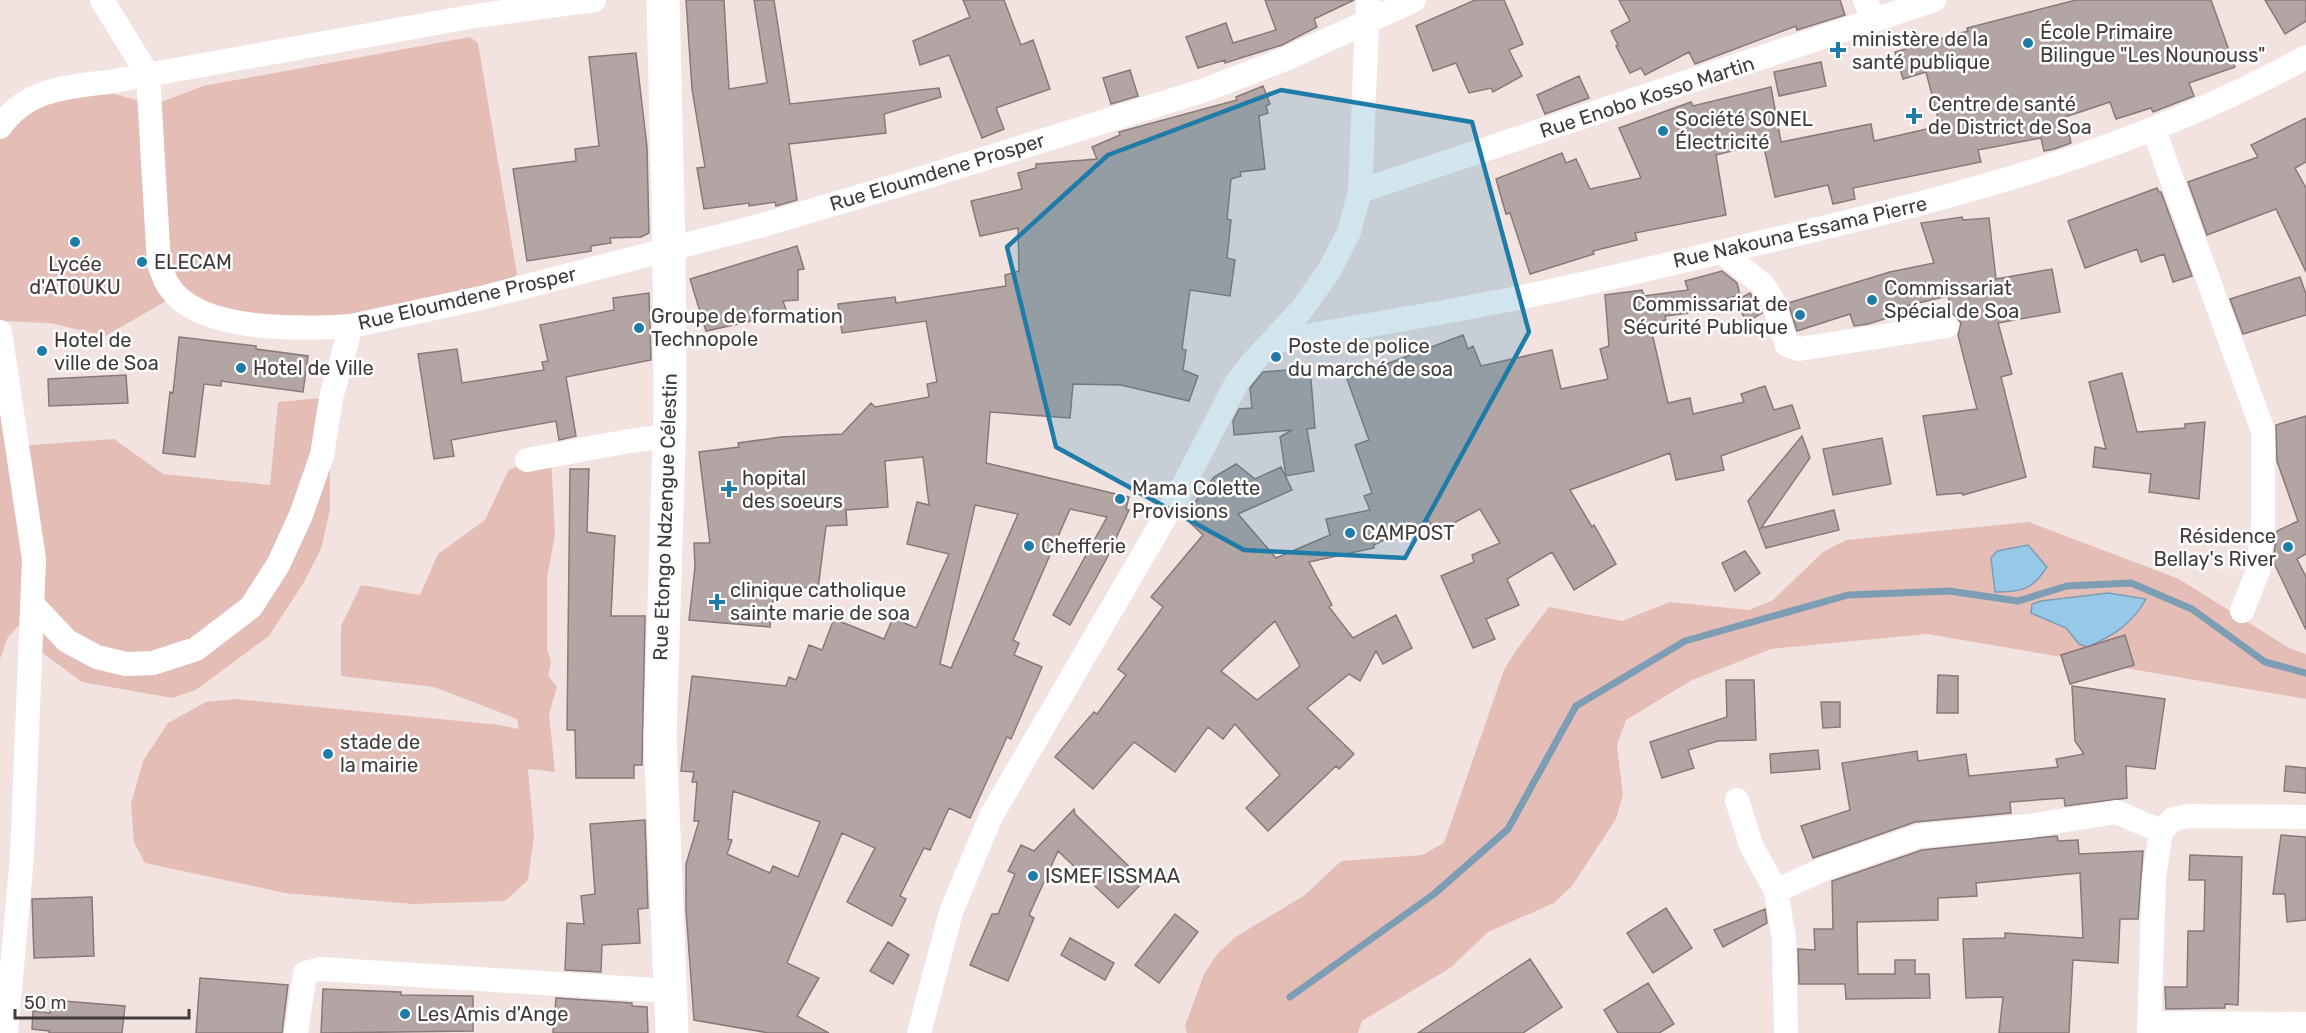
<svg xmlns="http://www.w3.org/2000/svg" width="2306" height="1033" font-family="Rubik,sans-serif">
	<rect width="100%" height="100%" fill="#f2e3e1"/>
	<path fill="#e5bdb7" d="M470,37L478,43L517,274L485,303L339,334L170,299L105,336L50,323L0,321V123L71,87L115,94L153,105L203,86Z
		M0,326L19,446L114,439L163,474L270,485L278,402L322,398L330,431V510L321,549L304,582L269,636L196,690L172,698L82,682L36,648L35,609L8,637L0,659Z
		M551,457L555,535L547,578V649L551,662L548,676L557,687L549,714L555,772L528,769L534,836L528,880L505,901L412,904L285,893L145,863L134,842L131,804L143,761L168,723L206,702L236,699L500,725L519,729L517,719L434,687L341,676V626L361,585L420,595L438,554L485,520L509,469Z
		M2029,522L2179,579L2289,648L2306,654V699L1927,634L1771,649L1692,680L1626,720L1617,745L1623,795L1616,819L1572,886L1554,903L1488,932L1450,968L1362,1021L1358,1033H1187L1185,1026L1204,974L1218,953L1237,936L1305,895L1341,861L1422,855L1444,843L1504,670L1517,649L1549,607L1622,621L1670,602L1749,610L1773,600L1823,552L1846,540Z"/>
	<path fill="#96c8e8" stroke="#7c9db4" stroke-width="1.5" d="M2028,545L2047,567C2032,590 2022,592 1995,592L1991,558L1997,551Z
		M2108,593L2146,599C2132,624 2114,635 2088,647L2079,644L2066,628L2031,613L2032,604L2041,601Z"/>
	<g fill="none" stroke-linecap="round" stroke-linejoin="round">
		<path stroke="#7c9db4" stroke-width="7" d="M1290,997L1434,894L1508,829L1576,706L1685,641L1848,595L1949,591L2018,601L2067,586L2131,583L2192,609L2265,662L2306,673"/>
	</g>
	<path fill="#b3a5a3" stroke="#877a78" stroke-width="1.5" fill-rule="evenodd" d="M686,0H724L729,89L767,83L754,0H774L790,104L939,88L941,97L884,114L886,133L789,144L797,200L776,206L775,202L749,206V203L704,209L697,168L705,167L692,89Z
		M963,0H1004L1021,45L1033,40L1050,89L996,108L1004,129L982,138L949,55L920,65L913,41L970,17Z
		M1265,0H1354L1314,19L1317,27L1282,45L1225,63V60L1198,68L1186,37L1226,23L1233,43L1276,30Z
		M1475,0H1504L1523,44L1509,50L1522,76L1493,92L1491,88L1469,93L1456,63L1433,71L1416,26Z
		M1619,0H1840L1845,15L1797,30L1796,26L1695,64L1689,52L1645,75L1641,68L1630,73L1616,46L1618,45L1611,31L1630,21Z
		M2076,0H2211L2235,67L2189,83L2194,96L2153,112L2151,108L2116,119L2110,102L2065,117L2071,143L2054,149L2044,151L2041,138L1978,150L1981,162L1853,188L1855,199L1833,204L1828,185L1775,197L1763,143L1716,155L1726,215L1635,233L1637,240L1593,251L1594,254L1530,274L1510,213L1506,214L1496,179L1562,153L1566,163L1576,159L1590,189L1641,178L1619,128L1691,102L1693,106L1771,87L1781,142L1871,124L1874,141L1940,126L1926,72L1903,79L1895,52L1968,31L1967,28Z
		M2265,0H2306V21L2285,34Z
		M636,53L647,147L649,233L641,237L610,238L611,243L591,246V251L527,261L513,169L576,161L575,149L599,146L589,57Z
		M1821,62L1826,86L1779,96L1774,72Z
		M1130,70L1138,96L1111,104L1103,78Z
		M1579,76L1589,98L1545,114L1537,95Z
		M1263,86L1270,104L1266,106L1268,113L1259,116L1265,169L1240,172L1241,176L1231,179L1227,219L1231,220L1227,258L1235,260L1230,296L1190,290L1182,349L1186,350L1183,370L1198,376L1189,401L1121,385L1073,384L1070,418L990,412L986,463L1129,497L1126,509L1129,510L1106,560L1070,625L1053,615L1107,517L1070,509L1013,640L1019,643L1014,655L1042,667L1011,739L1007,737L970,818L949,808L930,850L924,848L900,896L906,899L892,926L847,902L875,848L842,833L787,963L819,978L797,1016L829,1033H769L694,1020L686,910V864L699,821H694L697,782H692L694,772L681,771L692,676L786,686L789,677L796,680L809,645L822,650L834,619L884,639L893,618L916,628L949,554L907,544L917,502L929,505L923,457L885,461L888,507L846,510L847,525L826,526L818,589L775,584L770,627L689,620L695,567L694,543H710L699,452L739,447L738,443L781,437L842,434L871,403L875,407L929,397L927,384L937,382L926,321L842,333L838,304L895,297L896,303L1006,286L1005,275L1019,271L1018,228L980,236L971,201L1022,189L1018,173L1036,168V164L1097,159L1092,147L1120,135L1119,132L1237,100L1236,97ZM975,505L1018,514L951,668L940,664ZM733,791L820,822L798,877L773,866L770,873L727,854L732,840L728,839Z
		M2306,118V162L2295,168L2306,188V272L2276,209L2207,235L2188,182L2258,157L2251,145Z
		M2157,188L2159,192H2161L2192,276L2173,282L2164,254L2141,262L2137,249L2085,268L2068,221Z
		M1962,217L1963,220L1989,218L1996,279L2052,269L2060,312L1998,323L2012,374L2001,377L2026,477L1963,495L1962,493L1937,495L1923,416L1977,409L1958,335L1961,323L1952,313L1948,296L1901,307L1903,313L1868,324L1854,326L1850,314L1797,331L1788,303L1890,272L1934,263L1921,223Z
		M797,246L804,269L798,270V300L783,301L787,313L706,331L690,279Z
		M1722,271L1737,283L1740,295L1689,308V313L1665,316L1666,320L1650,324L1668,403L1690,398L1693,414L1744,402L1741,394L1765,386L1774,410L1792,405L1800,428L1721,456L1724,470L1676,480L1670,453L1570,490L1592,527L1594,525L1616,564L1574,590L1552,552L1507,579L1519,605L1486,619L1495,639L1473,648L1441,576L1474,562L1472,555L1500,543L1480,509L1435,533L1429,521L1389,537L1374,545V548L1309,562L1332,605L1329,607L1353,638L1396,615L1412,648L1383,664L1376,651L1360,681L1349,674L1307,708L1354,754L1339,769L1336,766L1268,831L1246,808L1280,775L1235,724L1223,739L1208,727L1175,772L1134,742L1093,789L1055,757L1094,712L1097,714L1126,675L1118,669L1163,607L1151,597L1203,535L1184,517L1214,477L1236,464L1255,479L1281,467L1292,490L1238,514L1276,558L1330,535L1326,519L1370,510L1364,496L1372,493L1355,445L1369,440L1347,379L1463,335L1468,349L1473,346L1481,366L1552,350L1561,389L1608,379L1600,349L1609,346L1605,295L1642,290L1644,296L1688,290L1685,281ZM1275,621L1300,666L1257,700L1221,671Z
		M2300,277L2306,294V315L2243,334L2230,299Z
		M649,293L651,360L566,377L576,436L559,440L556,421L451,440L454,456L434,459L418,354L457,349L462,383L544,370L542,362L548,361L540,325L614,310L613,298Z
		M1750,293L1762,313L1747,322L1735,301Z
		M179,337L256,346V349L308,356L303,392L221,381V386L204,384L195,457L163,453L170,392L173,393Z
		M1310,368L1315,428L1307,429L1314,471L1286,476L1280,437L1292,430L1234,435L1233,421L1239,409L1252,408L1250,388L1263,372Z
		M2122,373L2137,432L2185,428V424L2205,422L2199,499L2149,492L2151,474L2093,467L2095,447L2106,449L2089,382Z
		M126,375L128,403L49,406L48,379Z
		M2306,416V554L2297,559L2306,577V630L2273,561L2277,531L2298,521L2277,461L2276,425Z
		M1802,436L1810,458L1761,528L1834,510L1839,530L1766,548L1748,501Z
		M1882,438L1891,484L1833,495L1823,449Z
		M570,469H589L587,532L615,536L611,616H645L642,765H634V778H576L575,730H567Z
		M1745,551L1760,573L1735,591L1722,563Z
		M2125,635L2134,665L2070,684L2061,655Z
		M1938,675L1958,676V713H1937Z
		M1726,680H1754L1756,740L1718,741L1688,750L1694,768L1662,778L1650,742L1727,717Z
		M2072,686L2165,699L2155,769L2126,766L2127,798L2065,806L2064,798L2010,802L2011,813L1915,822L1813,858L1801,826L1850,810L1842,763L1917,751L1918,761L1966,754L1969,776L2058,767L2056,759L2084,754L2075,741Z
		M1821,702H1840V727L1823,728Z
		M1818,750L1820,769L1771,773L1770,754Z
		M2286,766L2306,768V793L2284,791Z
		M1074,809L1075,814L1144,881L1118,908L1058,851L1029,915L1034,918L1008,981L970,965L992,914H998L1015,874L1008,871L1021,845L1034,851Z
		M645,820L648,908L638,909L640,943L602,945L601,972L565,970L567,923L584,924L581,896L595,894L590,824Z
		M2281,835L2306,837V920L2287,922L2285,894H2273Z
		M2057,836L2058,841L2078,840L2079,854L2143,851L2138,919H2120L2118,963L2073,960L2069,1033H1999L2003,997L1966,998L1963,939L2005,938V933L2083,938L2080,873L1976,883L1977,896L1938,898V920L1857,922L1858,974H1895V960H1915V974H1929L1930,998L1846,999L1845,984H1799L1798,949L1815,950L1814,929H1833L1832,881L1922,850Z
		M2190,855L2242,857L2238,1005L2225,1004V1008L2166,1009L2165,987H2187L2188,931H2204L2205,880H2189Z
		M92,897L94,956L34,958L32,899Z
		M1666,908L1692,948L1653,973L1627,933Z
		M1765,909L1767,923L1723,947L1714,930Z
		M1175,914L1198,932L1159,983L1135,965Z
		M1070,938L1114,963L1105,980L1061,955Z
		M888,942L909,955L893,984L870,971Z
		M1530,959L1562,1007L1523,1033H1418Z
		M200,978L288,985L282,1033H196Z
		M1648,983L1674,1024L1659,1033H1618L1604,1010Z
		M323,989L401,992V995L473,996V1031L321,1033Z
		M556,998L632,1003V1006L647,1007L648,1033H553Z
		M51,1000L125,1006L122,1033H49V1031L32,1029L33,1011L50,1013Z"/>
	<g fill="none" stroke-linecap="round" stroke-linejoin="round">
		<path stroke="#fff" stroke-width="24" d="M102,0L148,75L159,264C162,271 164,279 168,285C197,333 303,329 351,326L481,298L766,224L919,179L1205,90L1288,58L1414,0
			M1865,0L1874,20
			M0,127C26,89 66,87 108,82L475,16L594,0
			M2154,130L2263,431V524L2258,571L2242,611
			M1360,191L1934,0
			M1722,252L1763,285L1772,299L1787,345L1799,349L1947,326
			M0,332L34,559L22,856L6,1033
			M1273,342C1350,328 1426,316 1502,301C1594,283 1685,260 1776,239C1962,195 2138,150 2306,57
			M527,460L629,441L669,436
			M34,606L67,641L97,657L126,664L153,663L196,649L251,607L278,565L301,515L322,455L331,398L351,326
			M1737,800L1751,845L1776,891L1784,939L1786,1033
			M1776,891L1826,868L1919,836L2028,826L2116,812L2161,831
			M2150,1023L2306,1024
			M296,1033L305,973L320,969L670,991
			M919,1033L951,912L991,816L1182,488L1237,382L1252,363L1302,309L1329,271L1349,232L1360,191L1368,0
			M2149,1033L2154,877L2161,831L2173,819L2189,816L2306,817"/>
		<path stroke="#fff" stroke-width="33" d="M663,0L669,247L670,411L660,736L672,1033"/>
	</g>
	<path fill="#1f7ba8" fill-opacity="0.2" stroke="#1f7ba8" stroke-width="4.5" stroke-linejoin="round" d="M1281,90L1472,122L1529,332L1405,558L1244,550L1056,447L1007,247L1108,155Z"/>
	<g fill="#1f7ba8" stroke="#fff" stroke-width="2">
		<circle cx="2028" cy="43" r="6"/>
		<path d="M1835 41h6v6h6v6h-6v6h-6v-6h-6v-6h6z"/>
		<path d="M1911 107h6v6h6v6h-6v6h-6v-6h-6v-6h6z"/>
		<circle cx="1663" cy="131" r="6"/>
		<circle cx="75" cy="242" r="6"/>
		<circle cx="142" cy="262" r="6"/>
		<circle cx="1872" cy="300" r="6"/>
		<circle cx="1800" cy="315" r="6"/>
		<circle cx="639" cy="328" r="6"/>
		<circle cx="42" cy="351" r="6"/>
		<circle cx="1276" cy="357" r="6"/>
		<circle cx="241" cy="368" r="6"/>
		<path d="M726 480h6v6h6v6h-6v6h-6v-6h-6v-6h6z"/>
		<circle cx="1120" cy="499" r="6"/>
		<circle cx="1350" cy="533" r="6"/>
		<circle cx="1029" cy="546" r="6"/>
		<circle cx="2288" cy="547" r="6"/>
		<path d="M714 593h6v6h6v6h-6v6h-6v-6h-6v-6h6z"/>
		<circle cx="328" cy="754" r="6"/>
		<circle cx="1033" cy="876" r="6"/>
		<circle cx="405" cy="1014" r="6"/>
	</g>
	<g text-anchor="middle" stroke-width="5" stroke-linejoin="round" paint-order="stroke">
		<g font-size="20" fill="#403a39" stroke="#fff" text-anchor="start">
			<text x="2040" y="39">École Primaire<tspan x="2040" dy="23">Bilingue "Les Nounouss"</tspan></text>
			<text x="1852" y="46">ministère de la<tspan x="1852" dy="23">santé publique</tspan></text>
			<text x="1928" y="111">Centre de santé<tspan x="1928" dy="23">de District de Soa</tspan></text>
			<text x="1675" y="126">Société SONEL<tspan x="1675" dy="23">Électricité</tspan></text>
			<text x="154" y="269">ELECAM</text>
			<text x="75" y="271" text-anchor="middle">Lycée<tspan x="75" dy="23">d'ATOUKU</tspan></text>
			<text x="1884" y="295">Commissariat<tspan x="1884" dy="23">Spécial de Soa</tspan></text>
			<text x="1788" y="311" text-anchor="end">Commissariat de<tspan x="1788" dy="23">Sécurité Publique</tspan></text>
			<text x="651" y="323">Groupe de formation<tspan x="651" dy="23">Technopole</tspan></text>
			<text x="54" y="347">Hotel de<tspan x="54" dy="23">ville de Soa</tspan></text>
			<text x="1288" y="353">Poste de police<tspan x="1288" dy="23">du marché de soa</tspan></text>
			<text x="253" y="375">Hotel de Ville</text>
			<text x="742" y="485">hopital<tspan x="742" dy="23">des soeurs</tspan></text>
			<text x="1132" y="495">Mama Colette<tspan x="1132" dy="23">Provisions</tspan></text>
			<text x="1362" y="540">CAMPOST</text>
			<text x="2276" y="543" text-anchor="end">Résidence<tspan x="2276" dy="23">Bellay's River</tspan></text>
			<text x="1041" y="553">Chefferie</text>
			<text x="730" y="597">clinique catholique<tspan x="730" dy="23">sainte marie de soa</tspan></text>
			<text x="340" y="749">stade de<tspan x="340" dy="23">la mairie</tspan></text>
			<text x="1045" y="883">ISMEF ISSMAA</text>
			<text x="417" y="1021">Les Amis d'Ange</text>
		</g>
		<g font-size="20" fill="#403a39" stroke="#fff">
			<text transform="translate(1647 97) rotate(-18)" y="7">Rue Enobo Kosso Martin</text>
			<text transform="translate(937 172) rotate(-17)" y="7">Rue Eloumdene Prosper</text>
			<text transform="translate(1800 232) rotate(-13)" y="7">Rue Nakouna Essama Pierre</text>
			<text transform="translate(467 298) rotate(-13)" y="7">Rue Eloumdene Prosper</text>
			<text transform="translate(665 517) rotate(-88)" y="7">Rue Etongo Ndzengue Célestin</text>
		</g>
	</g>
	<path d="M15 1009v9h174v-9" fill="none" stroke="#403a39" stroke-width="3"/>
	<text x="24" y="1009" font-size="18" fill="#403a39" stroke="#ffffff" stroke-width="4.5" paint-order="stroke">50 m</text>
</svg>
